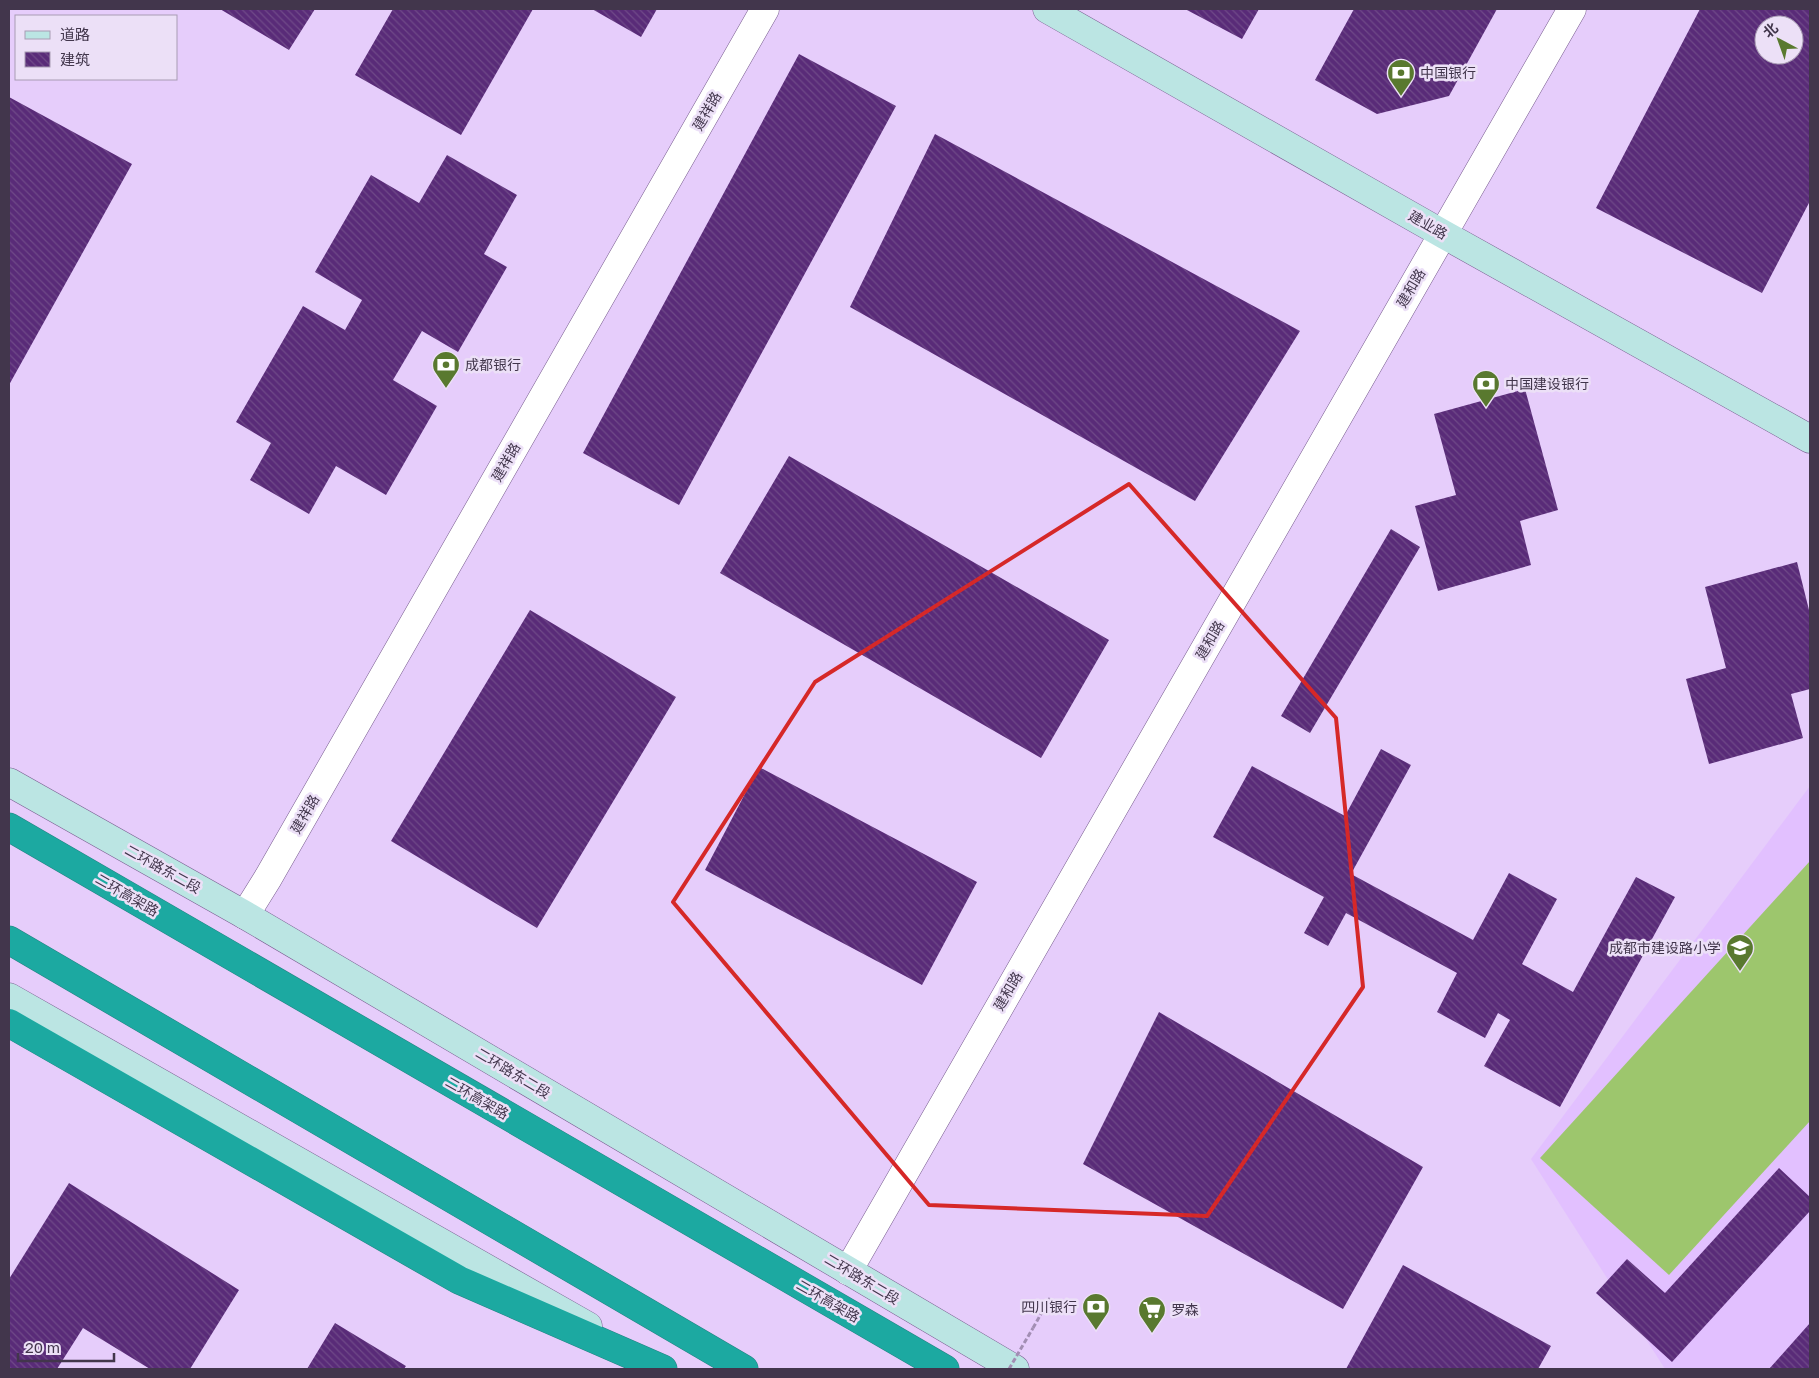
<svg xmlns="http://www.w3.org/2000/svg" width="1819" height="1378" font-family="'Golos Text','Noto Sans SC',sans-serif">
	<defs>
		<pattern id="building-back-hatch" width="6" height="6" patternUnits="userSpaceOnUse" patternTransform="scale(1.25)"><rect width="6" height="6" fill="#592b78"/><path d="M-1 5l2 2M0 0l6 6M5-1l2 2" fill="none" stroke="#6f4988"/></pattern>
	</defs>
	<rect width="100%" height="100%" fill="#e6cdfb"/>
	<path fill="#e2c0ff" d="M1810,786V1369H1665L1531,1159Z"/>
	<path fill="#9dc66d" d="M1810,861V1121L1669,1275L1540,1158Z"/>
	<path fill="url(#building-back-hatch)" fill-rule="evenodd" d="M220,9H315L289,50Z
		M393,9H533L461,135L355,75Z
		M592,9H657L641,37Z
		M1185,9H1259L1242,39Z
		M1354,9H1497L1449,96L1377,114L1315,80Z
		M1700,9H1810V201L1762,293L1596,208ZM1764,25H1794V55H1764Z
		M799,54L896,106L679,505L583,453Z
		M9,97L132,164L9,385Z
		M935,134L1300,331L1195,501L850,307Z
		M447,155L517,195L484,254L507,267L458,352L422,331L393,380L437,406L386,495L336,466L309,514L250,480L271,443L236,422L303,306L345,330L362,300L315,272L371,175L419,203Z
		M1525,389L1558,510L1520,521L1531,565L1438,591L1415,506L1456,495L1434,414Z
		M789,456L1109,640L1041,758L720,573Z
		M1391,529L1420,547L1310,733L1281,716Z
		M1797,562L1810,614V689L1791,694L1803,738L1709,764L1686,679L1726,668L1705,587Z
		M530,610L676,697L537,928L391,841Z
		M1381,749L1411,765L1351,874L1473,940L1509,873L1557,899L1522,964L1573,992L1636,877L1675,897L1560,1107L1484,1066L1510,1020L1498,1013L1485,1038L1437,1012L1457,973L1346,913L1328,946L1304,933L1324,897L1213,837L1252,766L1345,816Z
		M759,767L977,882L922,985L705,870Z
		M1159,1012L1423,1167L1343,1309L1083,1164Z
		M1779,1168L1810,1197V1211L1672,1362L1596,1293L1627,1259L1665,1293Z
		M69,1183L239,1290L190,1369H150L83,1328L57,1369H9V1279Z
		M1403,1265L1551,1346L1538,1369H1346Z
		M335,1323L406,1366L404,1369H307Z
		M1810,1323V1369H1769Z"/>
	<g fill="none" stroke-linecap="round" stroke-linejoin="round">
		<defs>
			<path id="street" d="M245,915L268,878L765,9
				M848,1271L1572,9"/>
			<path id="secondary" d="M1047,9L1443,234L1810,439
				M9,782L245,915L1015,1369
				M9,997L588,1326"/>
			<path id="highway" d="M9,827L945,1369
				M9,940L744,1369
				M9,1023L459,1280L663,1369"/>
		</defs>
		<use href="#street" stroke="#775c8e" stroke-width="29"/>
		<use href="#secondary" stroke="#775c8e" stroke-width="29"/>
		<use href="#highway" stroke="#298183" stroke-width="29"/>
		<path stroke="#a28eb3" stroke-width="3" stroke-dasharray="5 2.5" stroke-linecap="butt" d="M1033,1328L1050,1298"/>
		<use href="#street" stroke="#fff" stroke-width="28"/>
		<use href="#secondary" stroke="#bbe5e3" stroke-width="28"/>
		<use href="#highway" stroke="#1ca9a1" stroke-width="28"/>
		<path stroke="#a28eb3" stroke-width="3" stroke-dasharray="5 2.5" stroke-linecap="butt" d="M1009,1369L1033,1328"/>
	</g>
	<path fill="none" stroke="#d62828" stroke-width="4" stroke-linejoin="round" d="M1129,484L1336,718L1363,987L1207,1216L929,1205L673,902L815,682Z"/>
	<defs>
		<symbol id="bank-pin" viewBox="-11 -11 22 30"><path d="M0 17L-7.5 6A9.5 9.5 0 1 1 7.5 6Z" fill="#59792f" stroke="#ece0f7"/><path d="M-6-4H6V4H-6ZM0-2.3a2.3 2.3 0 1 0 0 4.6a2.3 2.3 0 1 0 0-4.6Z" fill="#fff"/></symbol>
		<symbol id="school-pin" viewBox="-11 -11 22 30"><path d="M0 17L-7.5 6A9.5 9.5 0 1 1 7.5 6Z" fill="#59792f" stroke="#ece0f7"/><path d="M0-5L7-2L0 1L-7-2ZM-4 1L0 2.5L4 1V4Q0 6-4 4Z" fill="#fff"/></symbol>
		<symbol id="supermarket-pin" viewBox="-11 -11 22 30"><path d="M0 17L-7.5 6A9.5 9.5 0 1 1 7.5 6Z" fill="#59792f" stroke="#ece0f7"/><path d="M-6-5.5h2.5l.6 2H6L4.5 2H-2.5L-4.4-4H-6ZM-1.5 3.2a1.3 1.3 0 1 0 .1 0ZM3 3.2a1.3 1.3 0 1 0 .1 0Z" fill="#fff"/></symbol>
	</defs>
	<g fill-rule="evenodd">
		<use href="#bank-pin" x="1385" y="57" width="32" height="43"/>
		<use href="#bank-pin" x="430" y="349" width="32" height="43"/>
		<use href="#bank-pin" x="1470" y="368" width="32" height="43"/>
		<use href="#school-pin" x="1724" y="932" width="32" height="43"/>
		<use href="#bank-pin" x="1080" y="1291" width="32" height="43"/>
		<use href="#supermarket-pin" x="1136" y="1294" width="32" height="43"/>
	</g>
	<g text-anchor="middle" stroke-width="5" stroke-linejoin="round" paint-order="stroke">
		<g font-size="14" fill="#42364c" stroke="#ece0f7" text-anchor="start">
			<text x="1420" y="78">中国银行</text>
			<text x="465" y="370">成都银行</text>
			<text x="1505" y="389">中国建设银行</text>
			<text x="1721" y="953" text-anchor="end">成都市建设路小学</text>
			<text x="1077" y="1312" text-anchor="end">四川银行</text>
			<text x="1171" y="1315">罗森</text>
		</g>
		<g font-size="14" fill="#42364c" stroke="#ece0f7">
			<text transform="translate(707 111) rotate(-60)" y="5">建祥路</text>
			<text transform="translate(1428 225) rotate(30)" y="5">建业路</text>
			<text transform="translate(1411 288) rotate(-60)" y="5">建和路</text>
			<text transform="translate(506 462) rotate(-60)" y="5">建祥路</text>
			<text transform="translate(1210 640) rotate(-60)" y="5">建和路</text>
			<text transform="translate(305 814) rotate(-60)" y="5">建祥路</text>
			<text transform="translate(163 869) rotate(29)" y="5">二环路东二段</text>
			<text transform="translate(127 895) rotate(30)" y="5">二环高架路</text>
			<text transform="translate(1008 991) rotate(-60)" y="5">建和路</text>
			<text transform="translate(513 1073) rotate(31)" y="5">二环路东二段</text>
			<text transform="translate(477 1098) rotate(30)" y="5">二环高架路</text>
			<text transform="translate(862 1279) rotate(31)" y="5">二环路东二段</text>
			<text transform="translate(828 1301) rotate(30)" y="5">二环高架路</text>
		</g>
	</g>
	<rect width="1819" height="1378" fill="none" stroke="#42364c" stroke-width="20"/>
	<rect x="15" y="15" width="162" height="65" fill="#ece0f7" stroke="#a89cb3"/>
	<rect x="25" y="31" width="25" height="8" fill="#bbe5e3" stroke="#a89cb3"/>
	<text x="60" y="40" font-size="15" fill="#42364c">道路</text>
	<rect x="25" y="52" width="25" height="15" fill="url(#building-back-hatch)" stroke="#a89cb3"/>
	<text x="60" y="65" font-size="15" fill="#42364c">建筑</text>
	<g transform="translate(1779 40) rotate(319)"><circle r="24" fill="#ece0f7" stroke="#a89cb3"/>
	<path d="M0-4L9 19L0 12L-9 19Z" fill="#59792f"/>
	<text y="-8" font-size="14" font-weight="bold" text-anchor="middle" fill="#42364c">北</text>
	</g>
	<path d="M18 1353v8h96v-8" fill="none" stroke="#42364c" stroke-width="2.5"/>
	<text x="25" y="1353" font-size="15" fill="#42364c" stroke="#ece0f7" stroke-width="4" paint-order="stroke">20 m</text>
</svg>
